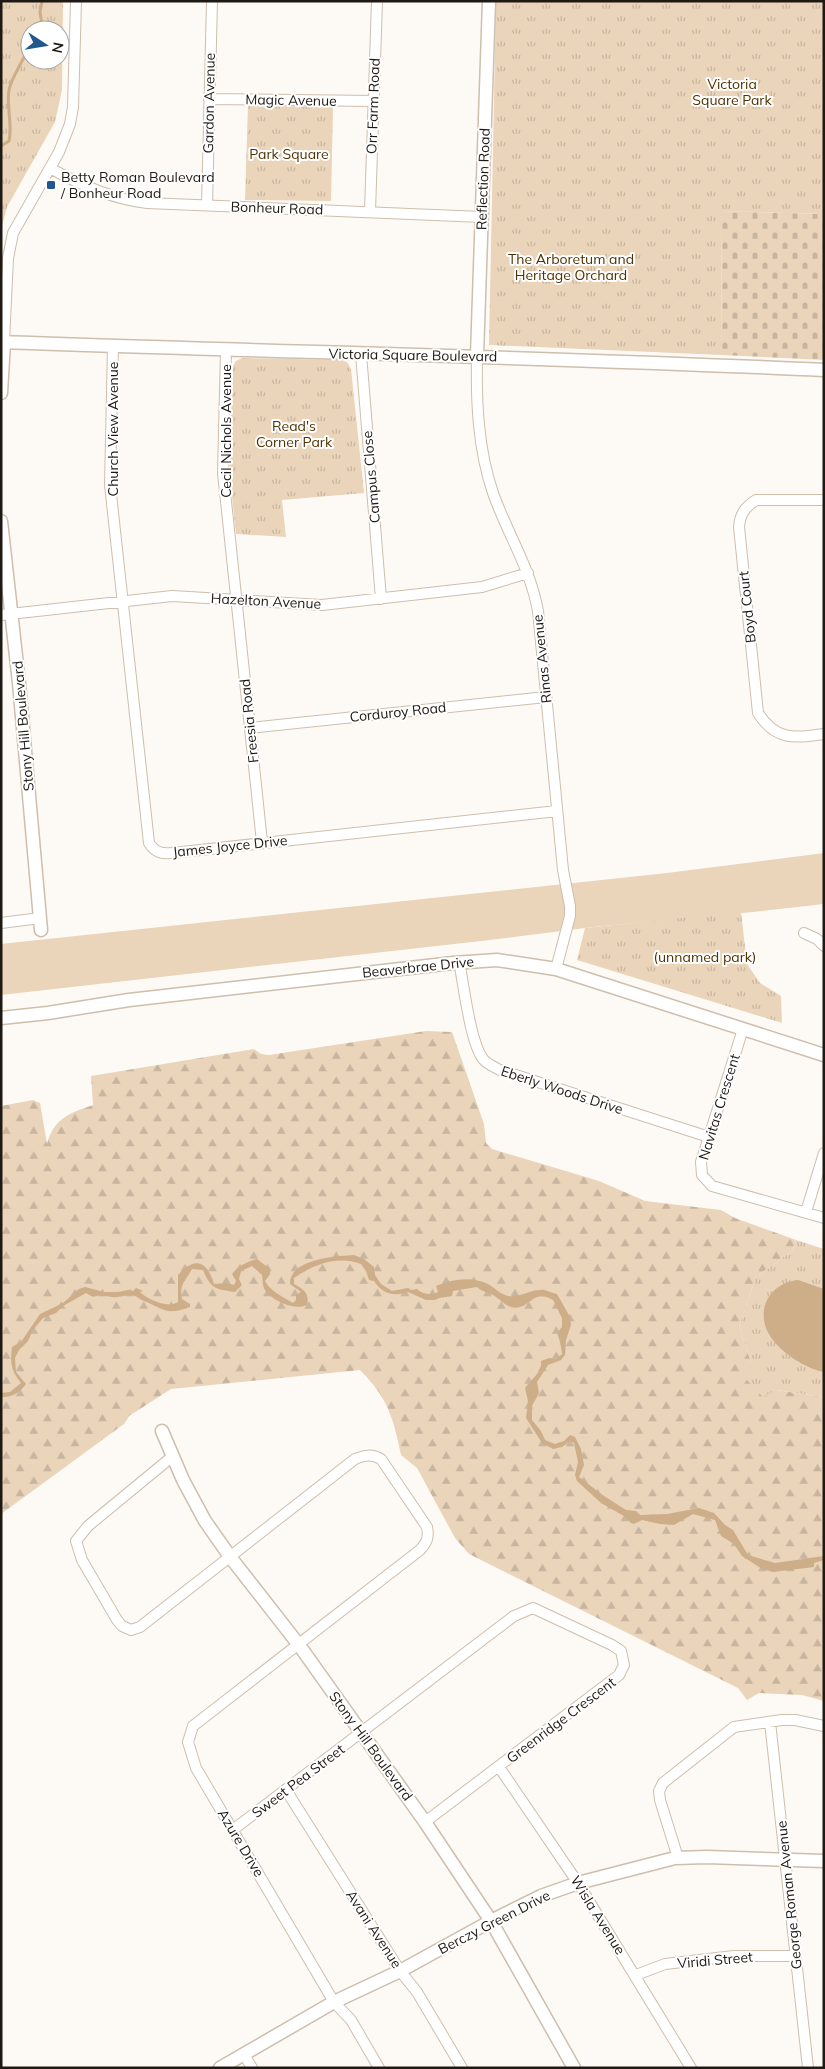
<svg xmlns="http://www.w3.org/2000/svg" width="825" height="2069" font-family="Mulish,sans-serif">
	<defs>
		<pattern id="forest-firs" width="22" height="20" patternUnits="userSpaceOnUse" patternTransform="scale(1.25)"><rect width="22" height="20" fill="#ead4ba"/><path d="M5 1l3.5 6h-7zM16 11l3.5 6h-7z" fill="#c8b59f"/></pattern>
		<pattern id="cemetery-stones" width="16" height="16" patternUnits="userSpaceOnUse" patternTransform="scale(1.25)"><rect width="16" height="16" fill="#ead4ba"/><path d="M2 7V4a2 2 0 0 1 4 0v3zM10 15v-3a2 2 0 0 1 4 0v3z" fill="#c8b59f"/></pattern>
		<pattern id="park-tufts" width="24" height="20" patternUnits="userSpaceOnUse" patternTransform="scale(1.25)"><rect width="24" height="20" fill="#ead4ba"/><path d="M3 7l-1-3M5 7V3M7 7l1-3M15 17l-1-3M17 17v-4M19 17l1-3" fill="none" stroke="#c8b59f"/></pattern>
	</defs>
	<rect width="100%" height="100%" fill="#fdfaf6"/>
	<path fill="#ead4ba" d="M824,853V904L753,912L593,927L481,941L1,995V944L667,873Z"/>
	<path fill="url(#forest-firs)" d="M426,1031L452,1032L484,1124L486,1143L492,1149L599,1181L645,1201L721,1210L735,1218L796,1240L792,1251L756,1277L739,1326L751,1362L776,1390L824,1397V1701L802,1695L759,1693L747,1700L738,1688L469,1554L455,1538L417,1468L401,1455C393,1417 388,1398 360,1370L171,1389L129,1416L124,1424L1,1514V1106L33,1100L40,1103L47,1144C54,1118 70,1113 93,1105L91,1076L254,1049L261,1054L269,1055Z"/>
	<path fill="url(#cemetery-stones)" d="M722,211L824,214V360L721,355Z"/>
	<path fill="url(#park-tufts)" fill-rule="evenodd" d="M1,1H63L62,90L55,122L7,207L1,230ZM30,30H60V60H30Z
		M496,1H824V214L722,211L721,355L489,345Z
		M248,105L333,107L331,201L245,200Z
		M242,358L341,360L347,362L351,369L364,493L282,500L286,537L236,534L229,469L233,366L236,361Z
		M741,912L747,964L760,983L781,996L782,1023L577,960L585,928Z
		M796,1240L824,1249V1397L776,1390L763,1397L746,1379L751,1362L739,1326L756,1277L792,1251Z"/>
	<path fill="#cdae88" d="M354,1255L364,1259L374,1267L375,1275L381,1284L392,1291L408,1288L411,1290L417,1289C422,1294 432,1296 438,1292L436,1286C453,1279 471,1276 488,1284C495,1288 500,1294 508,1296C521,1298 530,1289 542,1290C547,1290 552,1293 557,1294L570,1317L571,1325L566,1340L565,1355L561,1360L548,1365L537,1382L539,1393L532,1406V1420L541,1431L545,1440L555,1444L564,1441L570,1435L575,1437L581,1449L584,1465L579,1477L604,1496L626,1510L636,1511L640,1515L667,1514L699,1508L714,1513L725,1525L733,1530L748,1555L775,1563L824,1556V1560L814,1563V1567L773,1572L762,1569L742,1556L734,1544L721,1536L715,1520L693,1514L674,1525L660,1524L642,1520L634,1524L631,1523L624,1516L601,1503L577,1481L575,1475L578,1462L574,1443L570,1441L562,1447L553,1449L542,1443L526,1418L528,1401L525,1388C531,1379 543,1372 541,1361L549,1358L556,1359L562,1354C562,1350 559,1337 557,1333L562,1327V1318L553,1300C535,1290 533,1303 520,1307C508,1311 500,1298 491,1294C486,1292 481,1291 477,1287L453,1291L452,1296L439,1298L435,1300H426L408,1292C393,1297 383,1294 374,1281L369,1280L366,1271L361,1264C337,1255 313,1265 294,1278V1284C303,1289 310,1293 307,1305C296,1311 272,1301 265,1290C262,1285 263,1280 262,1275L252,1266L241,1271L239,1279L242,1285L235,1292C215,1289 211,1289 203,1270L192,1269C186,1281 179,1283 182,1299L190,1304V1307C166,1316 164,1309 142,1300C139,1299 136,1295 132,1295C125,1295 119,1298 112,1297C104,1296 101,1294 93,1297L86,1293L63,1306L56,1313L43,1318L33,1330L28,1341L19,1350L15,1358L16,1372L26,1384C20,1392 12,1398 1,1397V1393L10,1392L21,1383C11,1370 10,1364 12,1347L21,1342L40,1314L63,1303L79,1289L85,1287L104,1292H118L128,1290L133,1291L136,1288L143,1291L140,1292C147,1299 168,1309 178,1302V1275C195,1256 207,1261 214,1284L227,1283L234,1285L236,1281L232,1274C238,1266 248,1261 257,1259L270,1269V1274L265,1281C270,1291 283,1297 293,1303L296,1300V1295L301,1292L290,1284C289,1259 336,1256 354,1255Z
		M798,1280L824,1289V1372C806,1369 780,1352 770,1336C754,1310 770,1283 798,1280Z"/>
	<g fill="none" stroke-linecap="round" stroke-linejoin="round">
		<path stroke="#cdae88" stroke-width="3" d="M38,30L42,25L40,12L42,1
			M1,146L9,141C13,124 6,107 9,90C13,73 25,60 30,43"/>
		<defs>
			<path id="minor" d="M209,99L373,101
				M50,168C80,185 112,199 147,203L482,217
				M207,205L212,1
				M370,211L377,1
				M4,342L8,258L13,233L59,152L70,124L73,107L76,1
				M113,346L110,485L149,843C158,857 168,853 182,852L557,811
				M226,351L223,473L262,842
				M361,354L381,599
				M477,356C476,402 478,449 493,493C507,533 530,567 538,611L563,870L570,906V916L556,969
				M824,500H756C745,507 740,514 739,527L758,713C776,741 794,738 824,734
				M1,615L172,596L322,605L482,587L528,573
				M250,728L546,697
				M1,923L40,918
				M804,933L817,939L824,946
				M459,962C464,985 470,1042 483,1059C487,1064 494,1067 500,1070L709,1137
				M743,1029L701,1162L702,1175L712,1186L824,1218
				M806,1212L824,1153
				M173,1456L88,1526L76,1541L82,1560L117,1620L122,1626L131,1630L140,1627L355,1459C365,1455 372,1454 381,1459L427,1527C429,1538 427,1542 420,1550L193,1726L188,1742L196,1768L334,2002L351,2020L379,2068
				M770,1722L808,2068
				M499,1767L578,1883L691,2068
				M286,1790L400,1971L417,1992L462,2068
				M234,1829L514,1616L533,1608L612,1645L621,1651L624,1665L619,1675L425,1822
				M678,1858L660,1800L659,1791L663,1783L734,1727L782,1720H795L824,1726
				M636,1975L665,1964L734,1956H796
				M244,2054L252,2068"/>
			<path id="tertiary" d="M1,342C275,352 550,357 824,370
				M477,356L489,1
				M1,393L4,342
				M1,521L19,683L41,930
				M1,1018L48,1013L129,1000L453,963L497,960L556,969L824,1055
				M162,1431L183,1480L205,1521L231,1558L299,1645L425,1822L491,1921L574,2068
				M220,2068L334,2002L400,1971L491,1921L541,1896L578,1883L675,1858L707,1857L824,1861"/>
		</defs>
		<use href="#minor" stroke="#cebeac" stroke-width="12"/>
		<use href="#tertiary" stroke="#cebeac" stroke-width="15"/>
		<use href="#minor" stroke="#fff" stroke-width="10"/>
		<use href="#tertiary" stroke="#fff" stroke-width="12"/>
	</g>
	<rect fill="#21578f" stroke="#fff" stroke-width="2" x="46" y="180" width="10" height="10" rx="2.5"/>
	<g text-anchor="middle" stroke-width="4" stroke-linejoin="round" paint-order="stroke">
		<g font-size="14" fill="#503100" stroke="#fff">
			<text x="732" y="89">Victoria<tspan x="732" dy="16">Square Park</tspan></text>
			<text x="289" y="159">Park Square</text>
			<text x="571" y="264">The Arboretum and<tspan x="571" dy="16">Heritage Orchard</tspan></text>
			<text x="294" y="431">Read's<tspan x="294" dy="16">Corner Park</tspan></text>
			<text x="705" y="962">(unnamed park)</text>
		</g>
		<g font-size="14" fill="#1f1913" stroke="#fff">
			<text transform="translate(291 100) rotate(1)" y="5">Magic Avenue</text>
			<text transform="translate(209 103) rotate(-89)" y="5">Gardon Avenue</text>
			<text transform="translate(373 106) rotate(-88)" y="5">Orr Farm Road</text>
			<text transform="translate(483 179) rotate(-88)" y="5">Reflection Road</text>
			<text transform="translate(277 208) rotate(2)" y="5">Bonheur Road</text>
			<text transform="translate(413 355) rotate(1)" y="5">Victoria Square Boulevard</text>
			<text transform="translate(113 429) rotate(-90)" y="5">Church View Avenue</text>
			<text transform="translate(226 431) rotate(-90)" y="5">Cecil Nichols Avenue</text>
			<text transform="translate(371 477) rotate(-95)" y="5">Campus Close</text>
			<text transform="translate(266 601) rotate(3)" y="5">Hazelton Avenue</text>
			<text transform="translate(747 607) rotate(-96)" y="5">Boyd Court</text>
			<text transform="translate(542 659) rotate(-96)" y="5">Rinas Avenue</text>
			<text transform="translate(398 712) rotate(-6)" y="5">Corduroy Road</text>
			<text transform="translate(249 721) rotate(-96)" y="5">Freesia Road</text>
			<text transform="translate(23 726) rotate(-95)" y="5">Stony Hill Boulevard</text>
			<text transform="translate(230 846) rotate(-6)" y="5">James Joyce Drive</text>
			<text transform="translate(418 967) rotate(-6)" y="5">Beaverbrae Drive</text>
			<text transform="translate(562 1090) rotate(18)" y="5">Eberly Woods Drive</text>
			<text transform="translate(719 1107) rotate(-73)" y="5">Navitas Crescent</text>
			<text transform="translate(561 1720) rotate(-37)" y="5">Greenridge Crescent</text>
			<text transform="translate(371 1746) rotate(54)" y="5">Stony Hill Boulevard</text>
			<text transform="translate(298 1781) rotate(-37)" y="5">Sweet Pea Street</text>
			<text transform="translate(241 1843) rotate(59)" y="5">Azure Drive</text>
			<text transform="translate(789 1895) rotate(-96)" y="5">George Roman Avenue</text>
			<text transform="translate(598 1915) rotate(58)" y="5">Wisla Avenue</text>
			<text transform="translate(494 1922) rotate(-27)" y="5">Berczy Green Drive</text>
			<text transform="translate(374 1929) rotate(57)" y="5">Avani Avenue</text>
			<text transform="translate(715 1960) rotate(-5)" y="5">Viridi Street</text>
		</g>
		<g font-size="14" fill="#1f1913" stroke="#fff" text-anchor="start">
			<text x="61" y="182">Betty Roman Boulevard<tspan x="61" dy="16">/ Bonheur Road</tspan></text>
		</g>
	</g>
	<rect width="825" height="2069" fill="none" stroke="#1f1913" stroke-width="5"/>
	<g transform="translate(45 45) rotate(102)"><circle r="24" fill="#ffffff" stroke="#a5a3a1"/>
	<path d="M0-4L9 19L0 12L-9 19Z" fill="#21578f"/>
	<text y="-8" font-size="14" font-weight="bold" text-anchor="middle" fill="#1f1913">N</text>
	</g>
</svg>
